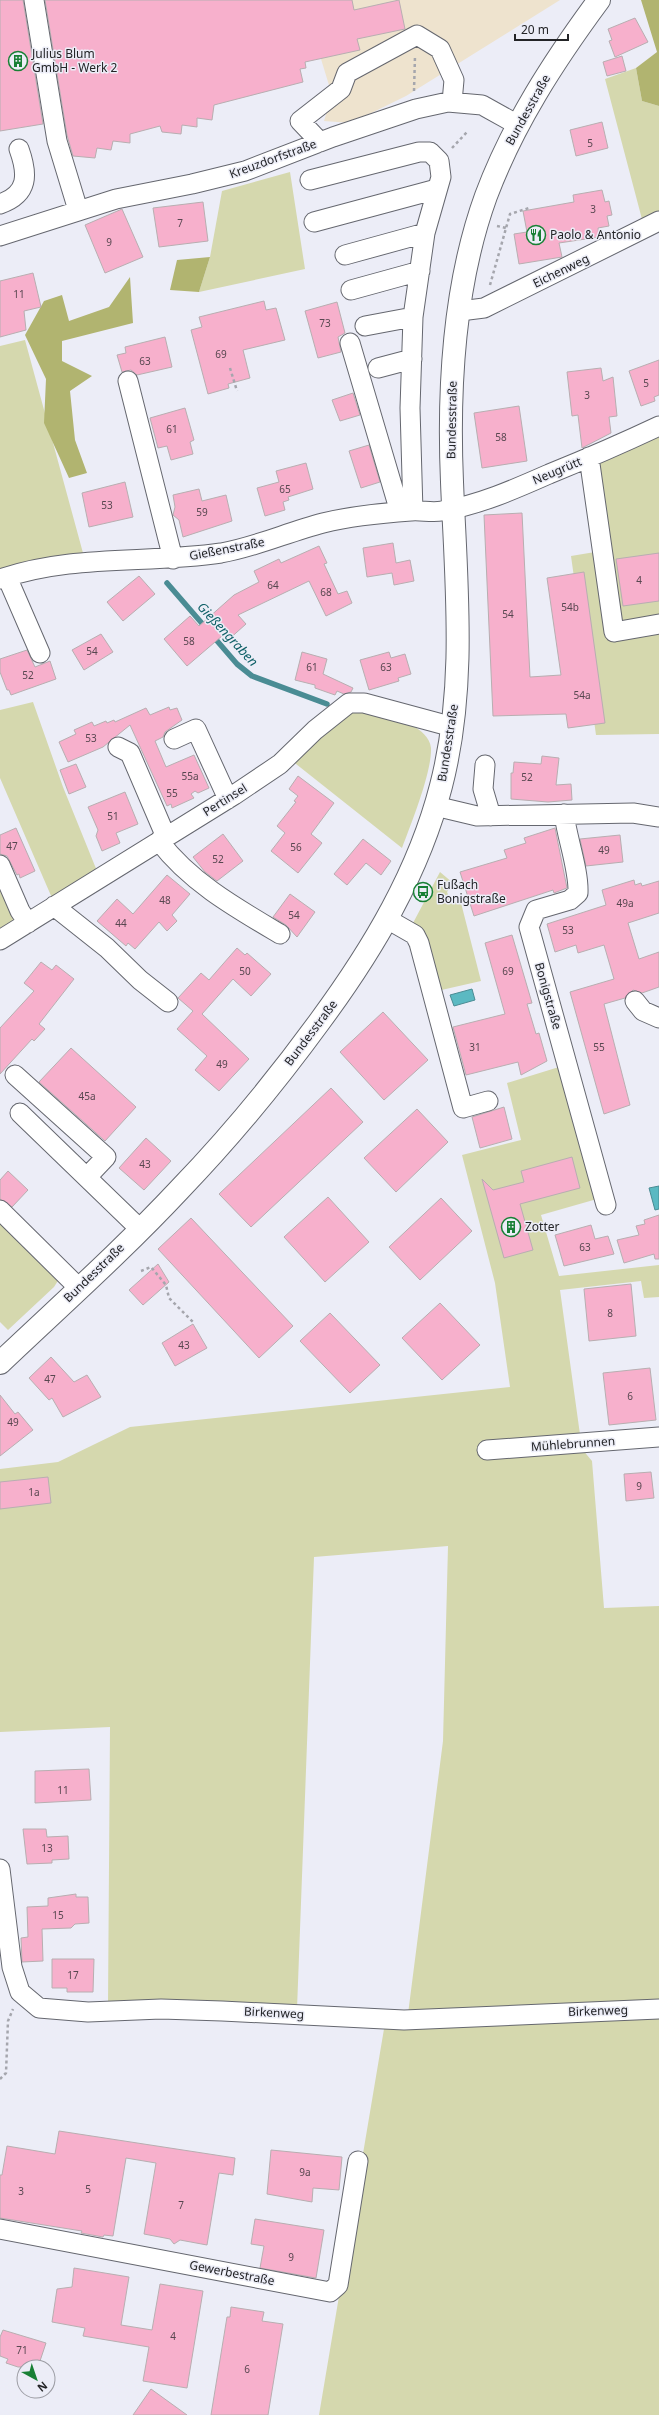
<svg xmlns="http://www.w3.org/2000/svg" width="659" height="2415" font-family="'Noto Sans',sans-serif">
	<rect width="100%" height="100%" fill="#ecedf7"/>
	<path fill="#eee3ce" d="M280,0H560L406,96L351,123L324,121L332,95L321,59Z"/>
	<path fill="#d5d8ae" d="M636,68L642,101L659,106V214L643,223L605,79Z
		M290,172L305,269L199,292L210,257L222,191Z
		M25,340L83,553L0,573V346Z
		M659,432V734L596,735L571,556L595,552L583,467Z
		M33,702L63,787L97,871L52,898L0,778V710Z
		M355,710C371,714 398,717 412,725C420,730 430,737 431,748C432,772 411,824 402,848L291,760L338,718Z
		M440,872L453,883L447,892L452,904L460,899L481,981L437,991L424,936L413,923Z
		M0,881L17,920L0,930Z
		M559,1067L597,1199L541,1215L559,1276L659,1265V1297L644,1298L641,1281L560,1290L582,1449L592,1461L604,1608L659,1606V2006L408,2014L443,1741L448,1546L314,1557L297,2009L108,2005L110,1727L0,1732V1469L58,1462L130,1427L510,1387L495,1283L462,1155L521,1140L507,1083Z
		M0,1221L59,1279L54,1287L8,1330L0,1322Z
		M659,2014V2415H319L385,2023Z"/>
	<path fill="#b1b470" d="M641,0H659V106L642,101L636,68L657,52Z
		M210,257L199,292L170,290L177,260Z
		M130,277L133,323L62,341V361L92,376L70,391L75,440L87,473L69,478L44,423L46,379L25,335L44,301L62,295L69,321L109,307Z"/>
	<path fill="#5bb9c2" stroke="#4a8c94" d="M472,989L475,1000L454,1006L450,995Z
		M659,1186V1209L655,1210L649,1188Z"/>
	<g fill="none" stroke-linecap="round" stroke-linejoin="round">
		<path stroke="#4a8c94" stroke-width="5.5" d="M167,583L206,628
			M212,635L237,664L252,676L327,704"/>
	</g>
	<path fill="#f7b0cc" stroke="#b8aeb1" d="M0,0H23L43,124L0,131Z
		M45,0H352L354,10L399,0L405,29L357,39L360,50L305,62L306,68L300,69L303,82L214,105L212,120L197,118V127L182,125L181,134L162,132L160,126L130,134V143L113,141L111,150L97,148L95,158L73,156L67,135Z
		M635,18L648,42L615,57L609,41L612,40L608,29Z
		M622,56L626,71L607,76L603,62Z
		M602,122L608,148L576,156L570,130Z
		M602,190L605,202L609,201L612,215L607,216L609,226L598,228L599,237L559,243L562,257L519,264L514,234L527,232L523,211L574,202L573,195Z
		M203,202L208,241L159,247L153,208Z
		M122,209L143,257L105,273L85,225Z
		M33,273L41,307L24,311L26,330L0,337V281Z
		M264,301L266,310L276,308L285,340L243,350L250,378L228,384L229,388L208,394L191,330L202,327L199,317Z
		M337,302L345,333L338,337L341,352L318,358L305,311Z
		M165,337L172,367L137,375L131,370L122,372L117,355L126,353L125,347Z
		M659,360V395L654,397L655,401L641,406L629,371Z
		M601,368L603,381L613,377L617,416L609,417L611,433L582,448L578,415L572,416L567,372Z
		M353,393L360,415L340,421L332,400Z
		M519,406L527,461L482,468L474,413Z
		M185,408L194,440L190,442L193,454L171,460L167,446L158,448L150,418Z
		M369,445L380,482L361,488L349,451Z
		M306,463L313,489L288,497L289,500L283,502L285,510L265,516L257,488L279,482L276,471Z
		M125,482L133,517L89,527L82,493Z
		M199,489L202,501L226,495L232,521L183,537L179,520L173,515L175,507L173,495Z
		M522,513L530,677L561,675L547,578L584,572L605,723L568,728L566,714L493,716L484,515Z
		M393,543L396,563L410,560L414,581L394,585L392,573L367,577L363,548Z
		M319,546L327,563L324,564L338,594L347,591L352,603L326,616L309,581L238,615L246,624L227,641L222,636L187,666L164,639L190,616L199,626L234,595L259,582L254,571L279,559L281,563Z
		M659,553V601L623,606L616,559Z
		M139,576L155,594L123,621L107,602Z
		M101,634L113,652L84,670L72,650Z
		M27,650L35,667L50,661L56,679L11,695L9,690H7L0,672V659Z
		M302,652L327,659L323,674L353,688L351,692L344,694L337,691L335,695L315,688V685L295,680Z
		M389,652L391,658L405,654L411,674L398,678L399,681L369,690L360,660Z
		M169,707L170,710L177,708L182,720L165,732L163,737L155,741L166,767L194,755L209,788L198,793L195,791L191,794L194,798L172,808L171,804L167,806L130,725L103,747L68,762L59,742L76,734L74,730L92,722L94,726L106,721L107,723L114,720L115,722L146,708L150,715Z
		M542,756L559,758L556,785L571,784L572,800L548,802L511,799V773H513L514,762L541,764Z
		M76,764L86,787L69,794L60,770Z
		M298,776L334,803L311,834L322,843L298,873L271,851L285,833L277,826L296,802L294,801L298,796L289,789Z
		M125,792L138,824L116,833L120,843L102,851L96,836L98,830L88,807Z
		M16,828L35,871L20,878L19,874L17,875L7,856L0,854V835Z
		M555,828L567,888L554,893L553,890L474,916L460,872L507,858L504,850L526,843L524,838Z
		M223,834L243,861L217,881L205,872L193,857Z
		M620,835L623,862L586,866L580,839Z
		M363,839L391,861L381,875L366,863L347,885L334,874Z
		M167,875L190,894L172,915L177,921L167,931L159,922L135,949L128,943L126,946L97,921L117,899L133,914Z
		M634,880L635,885L641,883L642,886L659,881V913L628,923L639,959L659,952V987L642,993L633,990L625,998L604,1004L630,1105L604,1114L570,992L614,979L604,945L578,953L576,945L555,952L547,924L606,905L602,890Z
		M290,894L315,912L297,937L286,925L273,917Z
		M512,935L532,1003L527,1004L536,1034L539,1033L547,1061L521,1075L518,1062L466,1075L453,1027L505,1014L485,943Z
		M237,948L245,955L247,953L271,974L251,996L233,979L202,1014L249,1059L219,1091L195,1070L207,1056L177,1029L193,1011L178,998L201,973L209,980Z
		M41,962L52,970L56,965L74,979L39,1024L45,1029L34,1041L32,1039L0,1074V1028L34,991L24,983Z
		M383,1012L428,1060L384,1100L340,1052Z
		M71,1048L136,1107L105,1141L39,1082Z
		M331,1088L363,1122L251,1227L219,1194Z
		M504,1107L512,1139L480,1148L472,1117Z
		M417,1109L448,1142L396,1192L364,1158Z
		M146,1138L171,1161L144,1190L119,1168Z
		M572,1157L580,1188L520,1204L533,1250L504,1258L482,1179L493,1190L524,1182L521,1171Z
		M8,1171L28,1190L12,1207L0,1199V1180Z
		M328,1197L369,1242L325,1282L284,1237Z
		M441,1198L472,1231L420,1280L389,1247Z
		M659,1215V1259H655L654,1254L624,1263L617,1240L639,1235L636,1226L645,1224L644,1220Z
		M191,1218L293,1326L259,1358L158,1249Z
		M591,1225L595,1239L608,1236L614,1254L564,1266L555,1235Z
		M158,1264L169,1282L143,1305L129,1290Z
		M631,1284L636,1336L589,1341L584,1289Z
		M440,1303L480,1345L442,1380L402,1338Z
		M330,1313L380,1365L350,1393L300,1341Z
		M193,1324L207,1348L175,1366L162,1343Z
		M51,1357L74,1382L87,1375L101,1397L63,1417L52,1398L49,1400L29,1378Z
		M650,1368L656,1420L609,1425L603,1373Z
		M0,1395L15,1414L18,1412L33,1430L0,1456Z
		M651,1472L654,1498L626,1501L624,1474Z
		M48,1477L51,1503L0,1509V1482Z
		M89,1769L91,1800L35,1803V1771Z
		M23,1829H46L47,1837L68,1836L69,1859L52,1860V1863L27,1864Z
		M76,1894V1897H88L89,1923L75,1924L71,1928L42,1929L43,1961L22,1962L21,1938L28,1937L27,1907L48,1906V1898Z
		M52,1959H94L93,1992H67V1988H52Z
		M59,2131L235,2158L233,2175L219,2173L207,2245L180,2240L174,2244L170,2239L144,2234L156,2163L126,2158L113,2236L104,2235L103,2237L81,2233L82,2231L0,2218V2175H2L7,2146L55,2154Z
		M271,2150L342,2157L339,2190L313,2188L312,2202L267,2194Z
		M255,2219L324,2230L316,2278L260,2268L264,2246L251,2244Z
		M74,2268L129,2277L121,2325L152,2330L160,2284L203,2291L187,2388L143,2381L149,2347L83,2336L85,2328L52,2322L57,2289L72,2287Z
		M231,2307L264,2312L262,2321L283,2324L268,2415H211L227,2317H230Z
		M3,2330L46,2343L38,2367H18L6,2363L8,2359L0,2356V2337Z
		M151,2389L187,2415H133Z"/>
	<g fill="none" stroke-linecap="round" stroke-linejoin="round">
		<defs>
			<path id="minor" d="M34,0L57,141L78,210
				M320,142L300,121L341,89L347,73L417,35L440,49L454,80L452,102
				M310,180L419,152H430L439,161L441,177L425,233L413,317L410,408L413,511
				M0,204C29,194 28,174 19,149
				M314,222L437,189
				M0,236L116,199L192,184L245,171L333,137L416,109L448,102L482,105L518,125
				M345,255L425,233
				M351,290L420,271
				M460,311L484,308L659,221
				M365,326L413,317
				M350,343L400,512
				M378,368L412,359
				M128,381L173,559
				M589,457L614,632L659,624
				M7,577L40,653
				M0,579C72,554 146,564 221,553C256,547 288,532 323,523C351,516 382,513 411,511C421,510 432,513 442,511C479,505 515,489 549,474C586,459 623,443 659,426
				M174,739L196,729L228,799
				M118,747L130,753L166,837
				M485,765L483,789L491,816
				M435,806L477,816L633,813L659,817
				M564,814C567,838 579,870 578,893L570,900L536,910L529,927L606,1205
				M159,841C190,882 236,908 280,934
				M0,865L20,911L28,923
				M54,906L107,948L140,980L168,1002
				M387,919L415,935L419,943L463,1108L488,1101
				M0,940L234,795L280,764L315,730L349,703H364L453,727
				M635,1001L643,1011L659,1018
				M15,1075L106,1157L87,1177
				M20,1113L140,1229
				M0,1210L79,1288
				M487,1450L659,1437
				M0,1869L12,1967L20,1992L39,2008L88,2012L161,2009L222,2011L404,2020L659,2009
				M0,2229L330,2292L338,2285L358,2161"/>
			<path id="major" d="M0,1363C60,1306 123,1250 180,1189C231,1136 277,1080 320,1021C373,949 419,872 441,786C467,686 456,583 452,482C448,389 454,284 486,196C513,124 554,61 599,0"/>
		</defs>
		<use href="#minor" stroke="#65676f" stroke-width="21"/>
		<use href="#major" stroke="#65676f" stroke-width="24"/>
		<path stroke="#a5a6ad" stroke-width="2.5" stroke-dasharray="3 3" stroke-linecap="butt" d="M414,91L415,56
			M452,148L468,131
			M497,226L506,228
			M490,285L510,214L529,208
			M230,368L237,391
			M141,1271L151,1267L166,1285L169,1298L193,1322
			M0,2079L6,2073L8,2021L13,2009"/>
		<use href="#minor" stroke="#fff" stroke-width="19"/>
		<use href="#major" stroke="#fff" stroke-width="22"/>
	</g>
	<defs>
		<symbol id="building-ring" viewBox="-11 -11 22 22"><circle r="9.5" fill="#ecedf7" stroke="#188035" stroke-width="1.5"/><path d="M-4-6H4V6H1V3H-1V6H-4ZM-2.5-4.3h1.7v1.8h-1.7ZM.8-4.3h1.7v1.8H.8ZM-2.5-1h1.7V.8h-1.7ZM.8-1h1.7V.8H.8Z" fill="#188035"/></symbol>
		<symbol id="restaurant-ring" viewBox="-11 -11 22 22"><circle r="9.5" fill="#ecedf7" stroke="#188035" stroke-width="1.5"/><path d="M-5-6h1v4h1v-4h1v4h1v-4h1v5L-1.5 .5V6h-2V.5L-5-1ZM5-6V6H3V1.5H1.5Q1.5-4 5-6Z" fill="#188035"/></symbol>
		<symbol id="bus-ring" viewBox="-11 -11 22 22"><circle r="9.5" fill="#ecedf7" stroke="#188035" stroke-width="1.5"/><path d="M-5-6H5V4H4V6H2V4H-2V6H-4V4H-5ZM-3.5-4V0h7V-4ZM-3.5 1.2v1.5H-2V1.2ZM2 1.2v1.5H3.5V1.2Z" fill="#188035"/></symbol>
	</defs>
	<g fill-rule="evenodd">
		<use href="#building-ring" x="7" y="50" width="22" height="22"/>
		<use href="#restaurant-ring" x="525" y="224" width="22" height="22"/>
		<use href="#bus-ring" x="412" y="881" width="22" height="22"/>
		<use href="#building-ring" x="500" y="1216" width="22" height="22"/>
	</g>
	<g text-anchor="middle" stroke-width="3" stroke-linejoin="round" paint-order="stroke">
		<g font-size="10" fill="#584750">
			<text x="590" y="147">5</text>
			<text x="593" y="213">3</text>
			<text x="180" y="227">7</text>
			<text x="109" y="246">9</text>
			<text x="19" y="298">11</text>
			<text x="325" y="327">73</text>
			<text x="221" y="358">69</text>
			<text x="145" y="365">63</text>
			<text x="646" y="387">5</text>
			<text x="587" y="399">3</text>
			<text x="172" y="433">61</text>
			<text x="501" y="441">58</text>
			<text x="285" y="493">65</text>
			<text x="107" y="509">53</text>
			<text x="202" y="516">59</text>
			<text x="639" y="584">4</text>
			<text x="273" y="589">64</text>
			<text x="326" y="596">68</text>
			<text x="570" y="611">54b</text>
			<text x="508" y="618">54</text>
			<text x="189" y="645">58</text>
			<text x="92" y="655">54</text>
			<text x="312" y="671">61</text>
			<text x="386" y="671">63</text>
			<text x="28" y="679">52</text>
			<text x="582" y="699">54a</text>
			<text x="91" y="742">53</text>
			<text x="190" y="780">55a</text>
			<text x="527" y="781">52</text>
			<text x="172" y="797">55</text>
			<text x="113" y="820">51</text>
			<text x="12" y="850">47</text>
			<text x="296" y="851">56</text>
			<text x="604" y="854">49</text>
			<text x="218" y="863">52</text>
			<text x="165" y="904">48</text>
			<text x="625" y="907">49a</text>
			<text x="294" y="919">54</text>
			<text x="121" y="927">44</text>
			<text x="568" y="934">53</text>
			<text x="245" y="975">50</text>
			<text x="508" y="975">69</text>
			<text x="475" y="1051">31</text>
			<text x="599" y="1051">55</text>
			<text x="222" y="1068">49</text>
			<text x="87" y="1100">45a</text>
			<text x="145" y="1168">43</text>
			<text x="585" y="1251">63</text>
			<text x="610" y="1317">8</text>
			<text x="184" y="1349">43</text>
			<text x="50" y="1383">47</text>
			<text x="630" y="1400">6</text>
			<text x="13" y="1426">49</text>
			<text x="639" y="1490">9</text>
			<text x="34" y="1496">1a</text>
			<text x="63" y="1794">11</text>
			<text x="47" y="1852">13</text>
			<text x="58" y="1919">15</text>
			<text x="73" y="1979">17</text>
			<text x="305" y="2176">9a</text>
			<text x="88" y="2193">5</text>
			<text x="21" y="2195">3</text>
			<text x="181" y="2209">7</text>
			<text x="291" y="2261">9</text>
			<text x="173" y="2340">4</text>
			<text x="22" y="2354">71</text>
			<text x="247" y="2373">6</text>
		</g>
		<g font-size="12" fill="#232427" stroke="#ecedf7" text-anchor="start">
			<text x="32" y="58">Julius Blum<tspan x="32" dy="14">GmbH - Werk 2</tspan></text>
			<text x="550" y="239">Paolo &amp; Antonio</text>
			<text x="437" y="889">Fußach<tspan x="437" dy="14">Bonigstraße</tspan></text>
			<text x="525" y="1231">Zotter</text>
		</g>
		<g font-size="12" fill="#232427" stroke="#ecedf7">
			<text transform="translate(528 110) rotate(-61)" y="4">Bundesstraße</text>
			<text transform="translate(273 159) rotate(-20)" y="4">Kreuzdorfstraße</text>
			<text transform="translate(561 271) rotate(-26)" y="4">Eichenweg</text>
			<text transform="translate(452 420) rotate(-89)" y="4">Bundesstraße</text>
			<text transform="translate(557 471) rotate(-23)" y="4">Neugrütt</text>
			<text transform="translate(227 549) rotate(-11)" y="4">Gießenstraße</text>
			<text transform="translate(448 743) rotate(-81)" y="4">Bundesstraße</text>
			<text transform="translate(225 800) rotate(-32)" y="4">Pertinsel</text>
			<text transform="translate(548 996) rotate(74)" y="4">Bonigstraße</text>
			<text transform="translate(311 1033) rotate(-53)" y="4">Bundesstraße</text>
			<text transform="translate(94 1273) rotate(-44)" y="4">Bundesstraße</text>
			<text transform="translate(573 1444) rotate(-4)" y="4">Mühlebrunnen</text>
			<text transform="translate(598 2011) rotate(-2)" y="4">Birkenweg</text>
			<text transform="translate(274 2013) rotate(3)" y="4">Birkenweg</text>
			<text transform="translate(232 2273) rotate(11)" y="4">Gewerbestraße</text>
		</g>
		<g font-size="13" font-style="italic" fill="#106168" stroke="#ecedf7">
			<text transform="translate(228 634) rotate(47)" y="5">Gießengraben</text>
		</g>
	</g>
	<g transform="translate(36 2379) rotate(140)"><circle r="19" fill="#ecedf7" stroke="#9c9da4"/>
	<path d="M0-3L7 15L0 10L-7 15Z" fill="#188035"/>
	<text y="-6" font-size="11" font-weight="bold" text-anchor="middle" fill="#232427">N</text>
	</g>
	<path d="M515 34v6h53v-6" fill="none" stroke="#232427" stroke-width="2"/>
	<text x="521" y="34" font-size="12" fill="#232427" stroke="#ecedf7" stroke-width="3" paint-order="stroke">20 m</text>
</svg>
